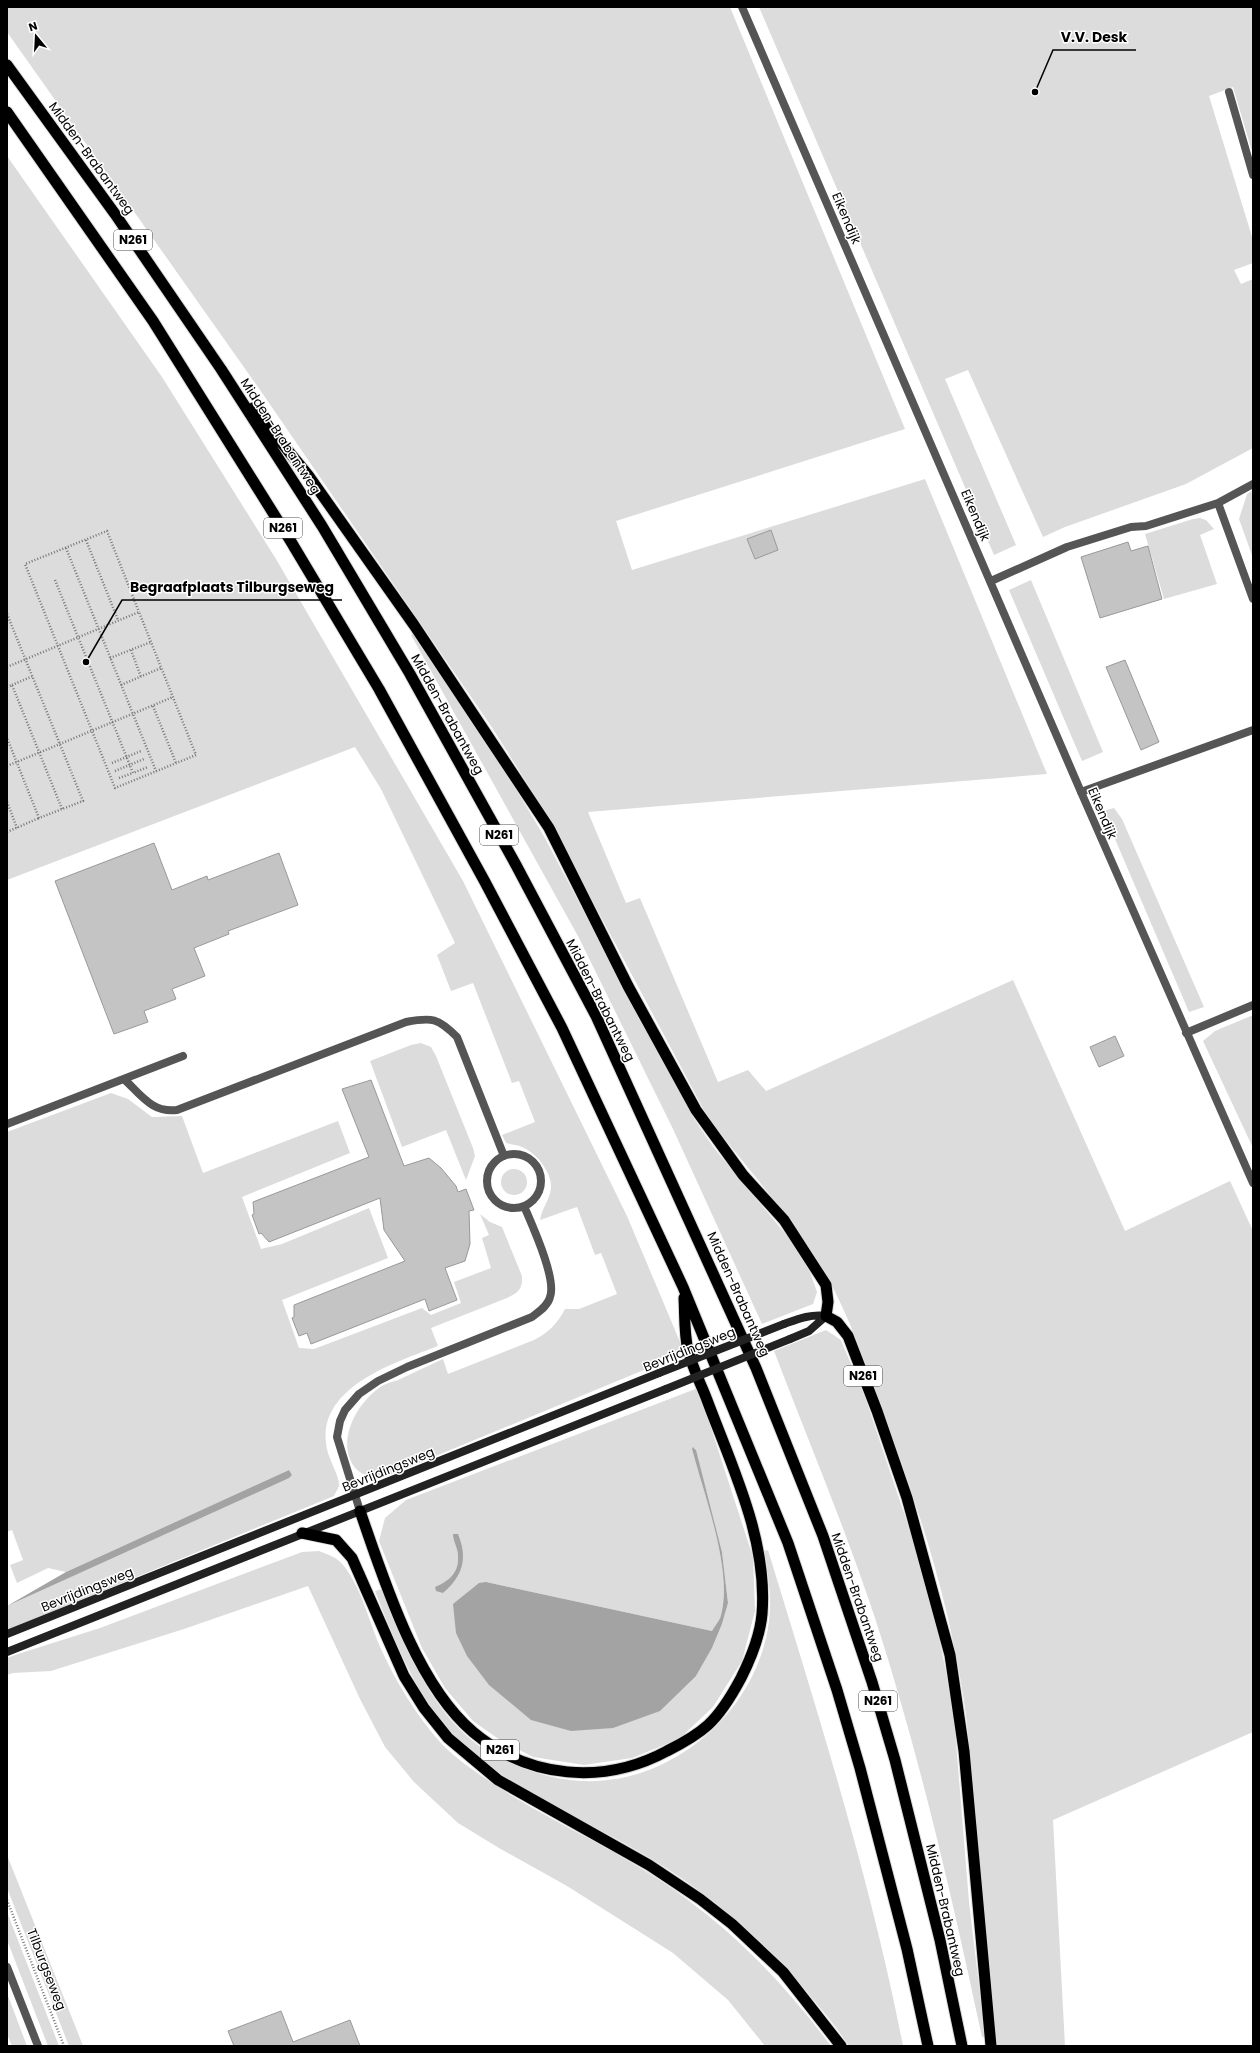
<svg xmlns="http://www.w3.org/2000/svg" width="1260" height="2053" font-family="Poppins,sans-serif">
	<rect width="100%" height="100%" fill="#fff"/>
	<path fill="#dcdcdc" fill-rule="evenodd" d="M7,7H730L905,429L616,521L632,570L925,479L1047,774L588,812L626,903L640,898L718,1082L748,1070L766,1091L1013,980L1125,1231L1230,1181L1253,1231V1732L1053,1820L1065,2046H996C990,1973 983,1899 976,1826C972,1784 970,1742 964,1701C949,1600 917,1502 881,1407C865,1364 850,1317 827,1277C794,1216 744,1168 705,1112L544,810L491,726L258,387L7,32Z
		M759,7H1253V155L1233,87L1209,96L1253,240V263L1234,270L1241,284L1253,279V448L1186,484L1065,527L1043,537L968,370L945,379L1016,545L994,555Z
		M7,156L162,377L276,559L463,881L627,1216L683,1349L654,1361L651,1367L385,1477C370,1478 356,1475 350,1459C340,1435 358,1403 379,1388C384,1384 392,1382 398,1380C413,1373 428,1366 443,1359L448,1374L534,1340C548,1333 558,1323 565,1309H579L617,1294L601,1253L595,1255L577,1207L540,1220C542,1208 550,1199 551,1188C552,1173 537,1154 524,1148C519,1145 512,1145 506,1143L502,1135L535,1122L519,1081L512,1083L473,983L451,991L437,955L455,943L381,789L355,747L7,880Z
		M1253,490V558L1239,519L1247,494Z
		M1200,518L1206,520L1214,529L1200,535L1217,584L1164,599L1145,534L1193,519Z
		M1031,580L1103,752L1082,761L1009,590Z
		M413,633L510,779L545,838L660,1057L695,1120L714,1148L788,1237L810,1272L817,1292L813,1304L762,1324L673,1129L579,938L411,635Z
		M1114,808L1122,819L1204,1007L1189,1012L1103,811Z
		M1253,1015V1148L1203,1041L1215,1031Z
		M421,1043L431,1047L436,1056L473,1148L475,1156L466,1180L446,1130L402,1147L370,1061L411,1045Z
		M111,1093L128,1099L152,1117L182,1116L203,1173L338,1121L350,1153L242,1197L261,1249L282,1244L369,1208L388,1258L282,1300L299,1348L314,1349L422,1308L431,1315L461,1303L454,1282L491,1268L482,1238L489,1235L480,1214L490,1222L502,1227L522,1276C523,1289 518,1293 507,1298L431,1328L438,1346C394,1363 314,1388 327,1449C329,1460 339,1475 339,1485C339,1488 335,1493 334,1496L7,1630V1606L292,1475L289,1470L66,1572L48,1568L17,1583L10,1565L23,1560L12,1530L7,1532V1132Z
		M501 1182a13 13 0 1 1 26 0a13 13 0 1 1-26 0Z
		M826,1330L841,1340L866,1400L916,1549L933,1608L946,1672L955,1730L969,1902L985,2036L982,2037C952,1897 920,1757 876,1621C846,1530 808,1440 774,1351Z
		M698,1388L753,1557L755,1611L742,1661L713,1707L679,1739L632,1758L584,1765L533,1757L500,1740L473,1721L445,1688L422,1648L379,1541L385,1518L406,1500ZM695,1448L722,1552L728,1603L722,1624L712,1648L696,1676L486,1582L712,1631C715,1626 720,1621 721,1615C733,1570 704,1494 692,1449ZM453,1534H457C469,1562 457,1569 443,1593L435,1587C449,1581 459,1573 458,1556C458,1548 453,1542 453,1534Z
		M768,1550C818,1714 870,1877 903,2046H849C839,2031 828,2017 816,2003C765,1939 703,1887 631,1847C571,1813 504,1786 455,1736C416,1696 395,1642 375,1591L382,1589C404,1644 427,1705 475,1743C486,1752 498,1757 511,1763C533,1773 558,1780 582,1781C673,1785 758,1710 769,1621C772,1598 768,1573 764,1551Z
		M319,1551C329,1555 337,1557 344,1566C362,1589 369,1622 381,1649C396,1682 416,1715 440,1742C453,1756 470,1768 486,1779C535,1813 591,1837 642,1869C720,1917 776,1973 831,2046H765L728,2000L673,1953L567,1886L499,1848L458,1823L414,1782L385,1747L360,1699L308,1586L184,1629L51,1671L13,1673L7,1675V1658L18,1654L100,1628L302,1552Z
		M7,1855L76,2028L83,2046H69L7,1888Z
		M7,1912L59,2046H48L7,1940Z
		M7,1993L27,2046H12L7,2034Z"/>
	<path fill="#a3a3a3" d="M693,1447L696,1450L722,1552L728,1603L722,1624L712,1648L696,1676L660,1711L613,1728L571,1731L531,1720L489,1685L467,1656L456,1633L453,1604L479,1583L486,1582L712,1631C715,1626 720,1620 721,1615C733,1570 704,1495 692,1449Z
		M289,1470L292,1475L289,1478L7,1606L66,1572Z
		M453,1534H458C468,1558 463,1576 443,1593L436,1591L435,1587C449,1581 459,1573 458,1556C458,1548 453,1542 453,1534Z"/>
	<path fill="#c4c4c4" stroke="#999" d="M771,530L778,550L755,559L747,539Z
		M1128,542L1131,551L1148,546L1162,599L1100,618L1081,557Z
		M1125,660L1159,742L1141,750L1106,667Z
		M154,843L172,890L207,876L208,880L279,853L298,905L228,931L229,934L194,948L205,976L172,989L176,999L144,1011L148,1022L114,1034L55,881Z
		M1115,1036L1124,1056L1099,1067L1090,1047Z
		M371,1080L404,1166L429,1158L441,1168L456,1186L458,1192L466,1189L474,1210L469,1211L470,1244L465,1261L445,1268L457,1300L429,1311L425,1299L311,1344L307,1333L299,1336L292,1318L294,1317V1305L405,1261L384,1230L380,1198L269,1242L261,1233L259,1234L252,1215L254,1214L253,1202L369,1157L342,1089Z
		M281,2011L293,2042L350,2020L360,2046H234L228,2031Z"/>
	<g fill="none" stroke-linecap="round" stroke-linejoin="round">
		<defs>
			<path id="trunk" d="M7,65L115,214L221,369L322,526L410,674L516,865L596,1016L756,1368L823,1536L872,1682L895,1760L940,1940L962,2046
				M7,112L153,321L290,540L379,689L485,882L562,1028L683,1287L788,1543L837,1690L860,1768L907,1949L928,2046
				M253,408L308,475L414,625L549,828L628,986L696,1110L743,1175L784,1220L826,1285L828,1302L826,1316L837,1322L848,1336L877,1411L907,1498L950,1655L964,1751L991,2046
				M360,1511C384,1580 416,1684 473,1732C529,1779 604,1785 667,1751C681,1744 696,1736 708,1725C722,1712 732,1695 741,1678C751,1658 760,1637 762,1614C768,1540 732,1467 707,1400C701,1384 692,1367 688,1350C684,1334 685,1315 684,1298
				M302,1533L336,1540L352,1558L404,1676L424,1708L448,1738L498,1780L649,1865L700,1899L732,1924L783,1972L841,2046"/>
		</defs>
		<use href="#trunk" stroke="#dbdbdb" stroke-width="13"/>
		<path stroke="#777" stroke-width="2.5" stroke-dasharray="1 2" stroke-linecap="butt" d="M86,540L118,620
			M66,548L156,771
			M55,580L133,773L148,767
			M7,614L83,801L39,818L7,738
			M131,650L141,677
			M110,658L151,642
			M7,667L139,612L196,755L115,788L25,564L107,531L139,612
			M12,685L33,676
			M121,685L161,668
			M7,687L12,685L62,809
			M153,706L176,763
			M112,763L141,751
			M7,766L173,697
			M115,771L144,759
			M119,778L133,773
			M7,802L17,828
			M7,832L39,818
			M7,1900L64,2046
			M7,2045V2046"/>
		<path stroke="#555" stroke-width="8" d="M1229,92L1253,175
			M1218,503L1253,599
			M991,581L1067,547L1131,527L1146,526L1218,503L1253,484
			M1081,792L1253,730
			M1186,1033L1253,1005
			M124,1079C141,1095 152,1113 177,1110L406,1022C432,1017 438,1018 457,1037L504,1156
			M7,1124L183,1056
			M487 1181a27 27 0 1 1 54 0a27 27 0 1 1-54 0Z
			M360,1511L337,1437L340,1421L345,1410L359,1394L378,1381L407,1367L532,1317C538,1312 548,1306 550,1297C557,1279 532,1225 524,1206"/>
		<path stroke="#555" stroke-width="8" d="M742,7L1081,792L1253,1183"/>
		<path stroke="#555" stroke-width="8" d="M7,1967L38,2046"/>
		<path stroke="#222" stroke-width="8" d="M784,1324C798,1319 810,1314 826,1316
			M790,1339L809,1331L826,1316
			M7,1634L659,1373
			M7,1652L666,1389"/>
		<use href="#trunk" stroke="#000" stroke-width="11"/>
		<path stroke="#222" stroke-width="8" d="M659,1373L784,1324
			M666,1389L790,1339"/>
	</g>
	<g text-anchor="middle" stroke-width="3" stroke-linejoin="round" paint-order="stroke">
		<g fill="#fff" stroke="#4c4c4c" stroke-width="1">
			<rect x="114" y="230" width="38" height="20" rx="3"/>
			<rect x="264" y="518" width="38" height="20" rx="3"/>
			<rect x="480" y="825" width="38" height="20" rx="3"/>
			<rect x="844" y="1366" width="38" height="20" rx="3"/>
			<rect x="859" y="1691" width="38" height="20" rx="3"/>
			<rect x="481" y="1740" width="38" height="20" rx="3"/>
		</g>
		<g font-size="12" font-weight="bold" fill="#000">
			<text x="133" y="244">N261</text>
			<text x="283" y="532">N261</text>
			<text x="499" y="839">N261</text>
			<text x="863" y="1380">N261</text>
			<text x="878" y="1705">N261</text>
			<text x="500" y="1754">N261</text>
		</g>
		<g font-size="13" fill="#000" stroke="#fff">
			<text transform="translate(92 158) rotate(54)" y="5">Midden-Brabantweg</text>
			<text transform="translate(847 218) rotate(67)" y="5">Eikendijk</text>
			<text transform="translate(281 436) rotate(57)" y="5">Midden-Brabantweg</text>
			<text transform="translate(976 515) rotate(67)" y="5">Eikendijk</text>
			<text transform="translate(448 714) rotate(61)" y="5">Midden-Brabantweg</text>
			<text transform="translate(1103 813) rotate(67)" y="5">Eikendijk</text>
			<text transform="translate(601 1000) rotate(63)" y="5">Midden-Brabantweg</text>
			<text transform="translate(739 1294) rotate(66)" y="5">Midden-Brabantweg</text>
			<text transform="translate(689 1349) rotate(-22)" y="5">Bevrijdingsweg</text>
			<text transform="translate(388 1469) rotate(-22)" y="5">Bevrijdingsweg</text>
			<text transform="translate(87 1589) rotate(-22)" y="5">Bevrijdingsweg</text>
			<text transform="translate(858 1597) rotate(71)" y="5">Midden-Brabantweg</text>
			<text transform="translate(946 1910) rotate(77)" y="5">Midden-Brabantweg</text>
			<text transform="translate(47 1969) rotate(69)" y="5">Tilburgseweg</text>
		</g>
	</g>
	<path fill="none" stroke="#000" stroke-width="1.5" d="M1035 92L1053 50H1136M86 662L122 600H342"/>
	<g fill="#000" stroke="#fff" stroke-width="1.5">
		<circle cx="1035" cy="92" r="4"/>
		<circle cx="86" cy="662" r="4"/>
	</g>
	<g font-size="14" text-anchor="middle" font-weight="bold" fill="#000" stroke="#fff" stroke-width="3" stroke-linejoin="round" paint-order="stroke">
		<text x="1094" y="42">V.V. Desk</text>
		<text x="232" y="592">Begraafplaats Tilburgseweg</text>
	</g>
	<rect width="1260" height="2053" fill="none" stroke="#000000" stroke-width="16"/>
	<g transform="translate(36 36) rotate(342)" stroke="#ffffff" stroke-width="3" paint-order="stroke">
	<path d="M0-3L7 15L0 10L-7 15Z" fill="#000000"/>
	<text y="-6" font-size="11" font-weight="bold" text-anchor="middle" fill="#000000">N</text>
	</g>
</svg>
